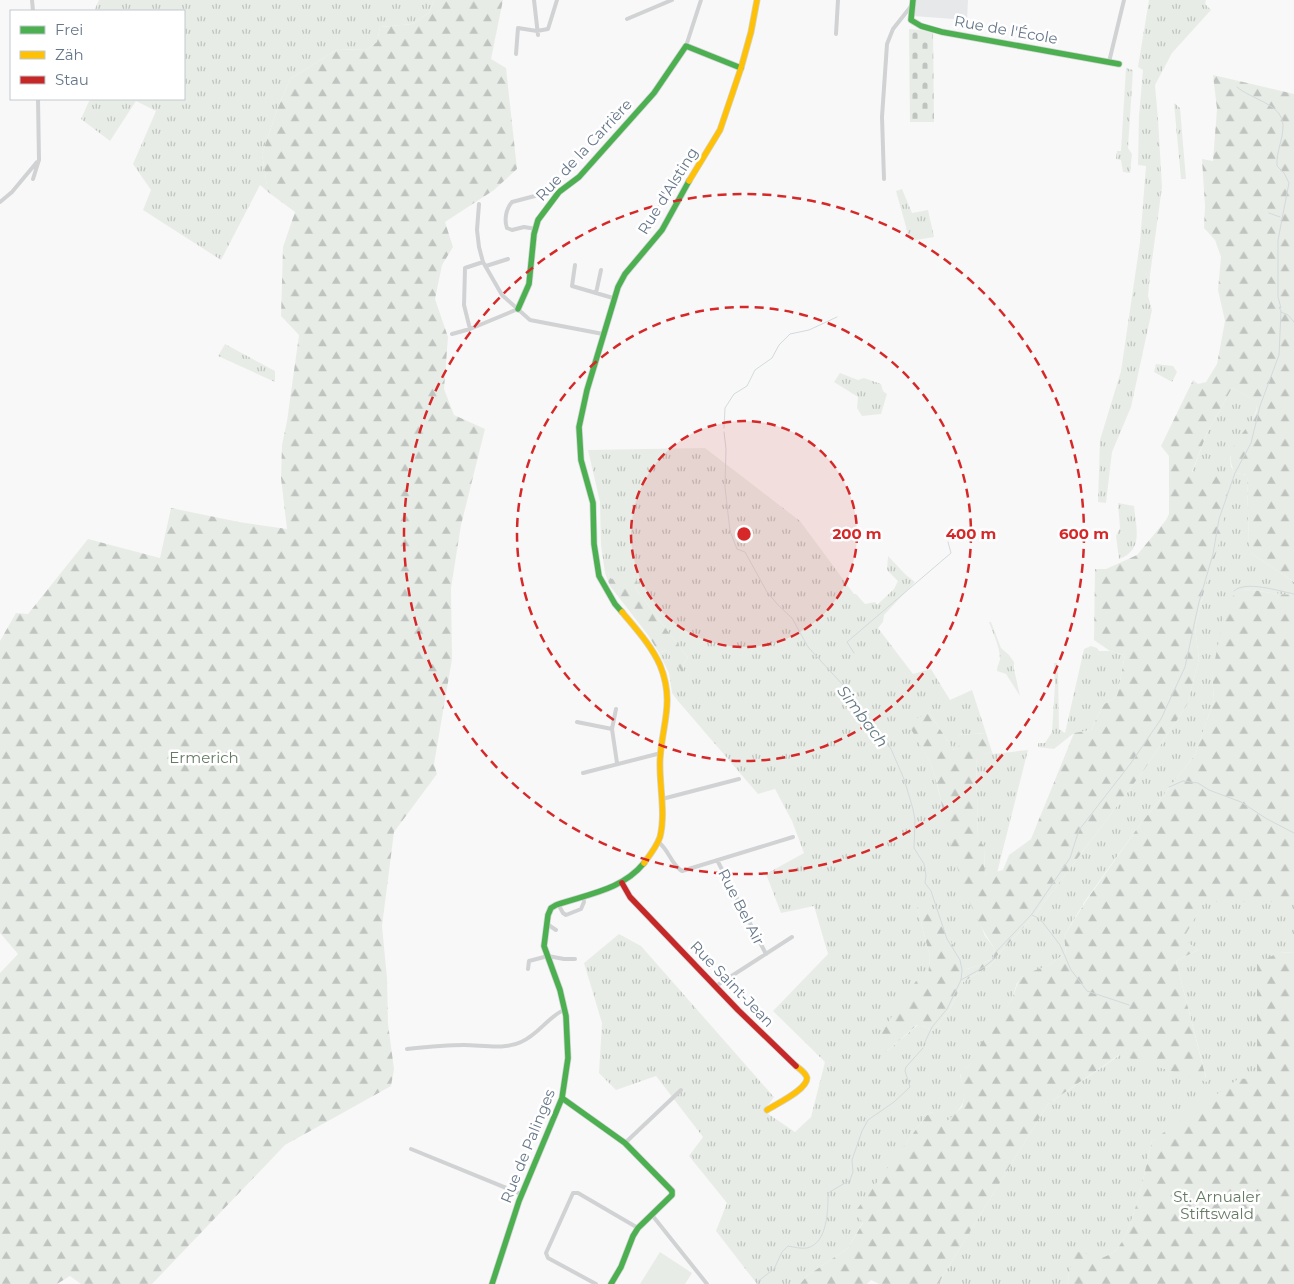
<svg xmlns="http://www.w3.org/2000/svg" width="1294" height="1284" font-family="Montserrat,sans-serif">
	<defs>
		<pattern id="grass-tufts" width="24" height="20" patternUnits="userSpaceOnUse" patternTransform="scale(1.25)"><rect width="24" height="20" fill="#e8ece6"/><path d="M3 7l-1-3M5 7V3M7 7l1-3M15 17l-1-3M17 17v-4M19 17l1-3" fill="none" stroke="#c0c4c0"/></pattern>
		<pattern id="forest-firs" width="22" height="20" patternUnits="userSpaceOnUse" patternTransform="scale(1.25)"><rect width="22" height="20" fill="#e8ece6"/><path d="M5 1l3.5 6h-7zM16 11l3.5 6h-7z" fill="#c0c4c0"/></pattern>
		<pattern id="cemetery-stones" width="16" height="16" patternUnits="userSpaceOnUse" patternTransform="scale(1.25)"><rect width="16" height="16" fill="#e8ece6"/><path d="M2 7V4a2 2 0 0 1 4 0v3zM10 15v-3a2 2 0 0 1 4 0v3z" fill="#c0c4c0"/></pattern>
	</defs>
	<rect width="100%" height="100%" fill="#f8f8f8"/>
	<path fill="#e7e8e9" d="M915,0H968L967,20L913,16Z"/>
	<path fill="url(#grass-tufts)" d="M99,0H434L429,13L412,24L380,27L377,42L366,50L338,49L290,79L277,110L262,154L268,192L260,185L221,260L143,210L151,190L133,164L156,111L136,101L110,141L81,119L90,99H184V11H94Z
		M1149,0H1206L1205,4L1211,10L1172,53L1155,85L1158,119L1162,187L1150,275L1148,296L1152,310L1131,407L1112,452L1106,503L1098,502L1100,440L1121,371L1140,242L1146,166L1138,165L1139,116L1143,70L1138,67Z
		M1126,68L1133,70L1128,148L1132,154L1130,173L1123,172L1121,160L1116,159L1117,151H1121Z
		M1174,103L1180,108L1186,179H1181Z
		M902,189L912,213L928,210L934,237L910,241L896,191Z
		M225,344L275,371V382L218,356Z
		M1156,364L1173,366L1177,372L1172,382L1154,372Z
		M840,373L858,380L864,378L881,384L883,391L887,394L881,414L862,416L857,408L858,397L834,382Z
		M1232,388C1239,392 1252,397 1256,404C1261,413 1236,448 1230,457L1231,467L1236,473L1247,475L1249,547L1252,554L1294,582V594C1277,596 1260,590 1243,589L1212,674L1214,700L1195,755L1139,826L1085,901L1064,936L1066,953L1049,965L1022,977L1017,983L1011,1001L969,1066L964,1069L960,1075C967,1102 966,1103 947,1122L932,1112L926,1116L856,1212L863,1222L848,1248L807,1276L800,1284H757L716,1231L727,1203L689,1156L703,1137L656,1076L616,1090L599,1073L602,1023L584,963L619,934L641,946L774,1097L764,1111L795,1132L811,1117L825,1062L773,1011L828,954L814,906L781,913L766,874L804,853L792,821L775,789L758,794L678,701L672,693L669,673L659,653L666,650L684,673L683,664L688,658L635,588L638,585L634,576L625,572L615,579H612L609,577L608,572L605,573L601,545L600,502L588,450L705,448L800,521L854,594H856L865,604L875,602L877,605L894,589L898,581L887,570L888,556L906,575L915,582L884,615L883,622L878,628L913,674L931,669L950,700L972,690L986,733L958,735L963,743L954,750L929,713L909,724L930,762L935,776L956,863L985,936L995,949L993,958L980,965L967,969L917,907L930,957L928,975L886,1052L918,1025H922L933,1031L949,1011L963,982L991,965L995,958L1034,916L1144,770L1187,705L1199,659L1195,627L1204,591L1192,473L1207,433Z
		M1118,503L1134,506C1136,528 1144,550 1119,559L1116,536L1120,528Z
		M989,622H991L1001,648L1009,655L1014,662V669L1020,696L1006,674L997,671C997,666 999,664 1000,659C1000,647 993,633 989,622Z
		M1091,646L1097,648L1099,651H1110L1125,655L1117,696L1103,705L1091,730L1074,733L1054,749L1038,747V743H1045L1052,732L1055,684L1054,663H1057L1058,672L1059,729L1065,733L1084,649Z
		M1028,750L997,873L984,875L985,847L978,841L976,755L992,752L993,754Z
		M1204,902H1294V953L1279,952L1258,1065L1257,1078L1152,1141C1146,1165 1133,1236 1115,1251C1103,1261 1084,1266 1069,1272L1068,1284H938L1048,1104L1120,1055L1207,1081L1176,961L1198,950L1182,939Z"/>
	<path fill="url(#forest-firs)" d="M434,0H503L491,59L506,68L517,169L494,190L445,222L453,247L442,265L435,299L448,337L444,389L454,415L485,429L461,525L451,588L452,659L434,764L437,774L394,832L382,926L387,978L388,1024L394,1069L391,1086L285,1145L152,1284H81L70,1276L57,1284H0V973L18,954L0,933V641L16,613L28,614L88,539L160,558L171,508L239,522L287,529L281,478L282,445L287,421L299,335L281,316L283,247L295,212L268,192L262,154L277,110L290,79L338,49L366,50L377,42L380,27L412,24L429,13Z
		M1213,75L1294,94V582L1252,554L1249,548L1247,475L1236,473C1214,444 1267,421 1255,403C1251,397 1239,392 1232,388L1207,433L1192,472L1215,474L1224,478L1228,487L1222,534L1204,591L1195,627L1199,659L1187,705L1144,770L1034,916L995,958L991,965L963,982L949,1011L933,1031L922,1025H917L886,1052L876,1040L916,981L928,975L930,957L917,907H929L946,933L967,969L980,965L993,958L995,949C969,912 956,868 946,825C942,808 940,792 935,776L930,762L908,724L917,718L929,713L954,750L962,743L958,735L986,733L992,752L976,756L978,840L985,847L984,875L1003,870L1009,855L1031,839L1074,733L1091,730L1103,705L1117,696L1125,655L1110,651L1094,640L1095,569H1106L1137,555L1166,520L1169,514V456L1161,446L1193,380L1198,384L1206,382L1217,364L1225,321L1218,290L1221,257L1215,240L1204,228L1205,206L1202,159L1213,161L1217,109Z
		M608,572L609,577L612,579L625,572H630L637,580L638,585L635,588L688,658L683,664L684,674L666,650L659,653L648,635L610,586L605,573Z
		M1243,589C1260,590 1277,596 1294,594V902H1204L1183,939L1198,950L1176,961L1207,1082L1119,1055L1048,1104L938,1284H879L871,1280L867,1284H800L807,1276L848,1248L863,1223L855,1212L926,1116L932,1112L947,1121L962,1107L964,1098L960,1071L969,1066L982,1042L1011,1001L1019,980L1028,973L1049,965L1066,953L1064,936L1086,901L1139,826L1195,755L1214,700L1212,674L1227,602L1237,592Z
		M1279,952L1294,953V1284H1068L1069,1272L1075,1251L1102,1258C1106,1256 1112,1254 1115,1251C1133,1235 1146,1165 1152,1141L1238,1079L1257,1078V964Z"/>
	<path fill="url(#cemetery-stones)" d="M909,29L933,31L934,122H910Z"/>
	<path fill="#e8ece6" d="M660,1252L692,1273L685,1284H640Z"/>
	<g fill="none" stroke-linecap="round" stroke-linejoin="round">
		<path stroke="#d3dadd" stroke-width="1" d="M1269,213L1280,217
			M1281,312L1288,315L1294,322
			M724,428L725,408L734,394L747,386L755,370L772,358L779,345L790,334L809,330L837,317
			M724,432L726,449L725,487L730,531L737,549L745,552L767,592L779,606L792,618L808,647L843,685L867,721L882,735L891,749L904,779L913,809L915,820L914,848L924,864L926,875L925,883L931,891L947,939L960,960L962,970L961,980L947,1009L932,1027L925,1042
			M1234,591C1245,580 1279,591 1294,594
			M854,653L847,642L951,553L948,542
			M1169,787L1183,781L1198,783L1209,790L1241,802L1267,819L1294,833
			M1032,915L1038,918
			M1041,920L1060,945L1071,970L1087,991L1129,1005
			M995,953L1032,914L1070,858L1079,830L1131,763L1161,719L1185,667L1199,602L1213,554L1219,519L1235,473L1251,443L1260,406L1279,355L1281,311L1279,307L1281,308L1278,297V240L1289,183L1284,173L1277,166C1276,152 1283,140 1283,126C1283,104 1252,100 1237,87
			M961,980L984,967L994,959L993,956
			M757,1284V1282L774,1269L782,1252L788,1246C794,1247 801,1249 807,1248C828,1243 828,1209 828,1193L850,1180L853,1172L852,1160L862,1131L868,1120L894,1102L910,1087L905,1071L906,1067L923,1048"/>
		<defs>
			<path id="fast" d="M913,0L911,20L921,26L942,32L1119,64
				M518,309L529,284L534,234L538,220L559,192L579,177L654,93L686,46L741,68
				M622,612L615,604L599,576L594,544L593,503L581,460L579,427L587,390L618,287L625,274L662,230L689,181
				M562,1098L625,1143L672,1191V1195L638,1228L633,1236L621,1267L611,1284
				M492,1284L519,1201L562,1098L568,1058L566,1016L560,990L544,946L548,915L551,908L556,905C588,894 622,890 644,863"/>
			<path id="slow" d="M689,181L720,130L741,68L751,32L757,0
				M622,612C636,629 651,645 660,665C675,702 662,724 660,760C659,784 666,813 660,837C657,846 650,855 644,863
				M767,1110C776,1104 807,1090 807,1078C806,1073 800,1069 796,1066"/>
			<path id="jam" d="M622,883L630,897L738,1010L796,1066"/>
		</defs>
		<use href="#fast" stroke="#d3d5d7" stroke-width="7"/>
		<use href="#slow" stroke="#d3d5d7" stroke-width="7"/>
		<use href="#jam" stroke="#d3d5d7" stroke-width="7"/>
		<path stroke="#d1d2d3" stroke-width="4" d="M32,0L33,11
			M534,0L538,35
			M627,19L672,0
			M836,34L838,0
			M686,46L701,0
			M516,54L518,28L537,31L548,29L557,0
			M1109,62L1124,0
			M33,179L39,160L38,99
			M884,179L882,117L887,44L893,29L912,5
			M0,202L12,192L37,162
			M479,204L477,230L479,247L483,262L502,295L530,320L603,334
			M536,229L524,227L512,230L507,228C504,220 506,209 512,202L550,192H559
			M575,265L572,286L613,298
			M486,266L508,259
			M596,293L601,270
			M470,329L464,305L465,268L483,262
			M452,334L470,329L518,309
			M577,722L612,729L617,763
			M612,729L616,709
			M583,773L661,753
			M662,799L739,779
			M658,842C669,849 671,865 682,871L793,837
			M717,860L766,954
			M558,904L563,913L566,915L581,909L584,902L583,896
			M547,924L556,930
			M528,969L529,961L548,956L564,959H575
			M716,986L792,937
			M407,1049C426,1047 445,1045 464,1045C482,1045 505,1050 521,1042C538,1035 549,1016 564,1010
			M625,1143L681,1090
			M411,1149L521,1194
			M652,1215L707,1284
			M596,1284L548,1258L546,1253L573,1193H578L638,1228"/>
		<use href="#fast" stroke="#4caf50" stroke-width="5.5"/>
		<use href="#slow" stroke="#ffc107" stroke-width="5.5"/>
		<use href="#jam" stroke="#c62828" stroke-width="5.5"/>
	</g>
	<circle cx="744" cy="534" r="113" fill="#d62828" fill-opacity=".12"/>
	<g fill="none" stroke="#d62828" stroke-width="2.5" stroke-dasharray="9 6">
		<circle cx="744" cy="534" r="113"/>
		<circle cx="744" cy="534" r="227"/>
		<circle cx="744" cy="534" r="340"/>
	</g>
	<g text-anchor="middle" stroke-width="5" stroke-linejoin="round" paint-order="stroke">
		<g font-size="15" fill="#66778a" stroke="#fff">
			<text transform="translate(1006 30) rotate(10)" y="5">Rue de l'École</text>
			<text transform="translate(584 150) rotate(-47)" y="5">Rue de la Carrière</text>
			<text transform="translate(668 191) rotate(-58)" y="5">Rue d'Alsting</text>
			<text transform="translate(741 907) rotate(63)" y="5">Rue Bel Air</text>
			<text transform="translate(732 984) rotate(46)" y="5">Rue Saint-Jean</text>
			<text transform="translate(528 1146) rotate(-68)" y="5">Rue de Palinges</text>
		</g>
		<g font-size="15" fill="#657a62" stroke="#fff">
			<text x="204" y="763">Ermerich</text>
			<text x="1217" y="1202">St. Arnualer<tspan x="1217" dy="17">Stiftswald</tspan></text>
		</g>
		<g font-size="16" font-style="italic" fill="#637984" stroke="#fff">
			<text transform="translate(863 716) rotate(53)" y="6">Simbach</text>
		</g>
	</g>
	<circle cx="744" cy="534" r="8" fill="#d62828" stroke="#fff" stroke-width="2.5"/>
	<g font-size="15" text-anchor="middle" font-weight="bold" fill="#d62828" stroke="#fff" stroke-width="5" stroke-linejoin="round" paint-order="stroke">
		<text x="857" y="539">200 m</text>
		<text x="971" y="539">400 m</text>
		<text x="1084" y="539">600 m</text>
	</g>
	<rect x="10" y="10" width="175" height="90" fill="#ffffff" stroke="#c2c9d0"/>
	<rect x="20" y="26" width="25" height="8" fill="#4caf50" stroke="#c2c9d0"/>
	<text x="55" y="35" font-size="15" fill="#66778a">Frei</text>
	<rect x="20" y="51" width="25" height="8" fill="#ffc107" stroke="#c2c9d0"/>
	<text x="55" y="60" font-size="15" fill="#66778a">Zäh</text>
	<rect x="20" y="76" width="25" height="8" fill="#c62828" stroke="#c2c9d0"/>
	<text x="55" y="85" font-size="15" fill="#66778a">Stau</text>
</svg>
